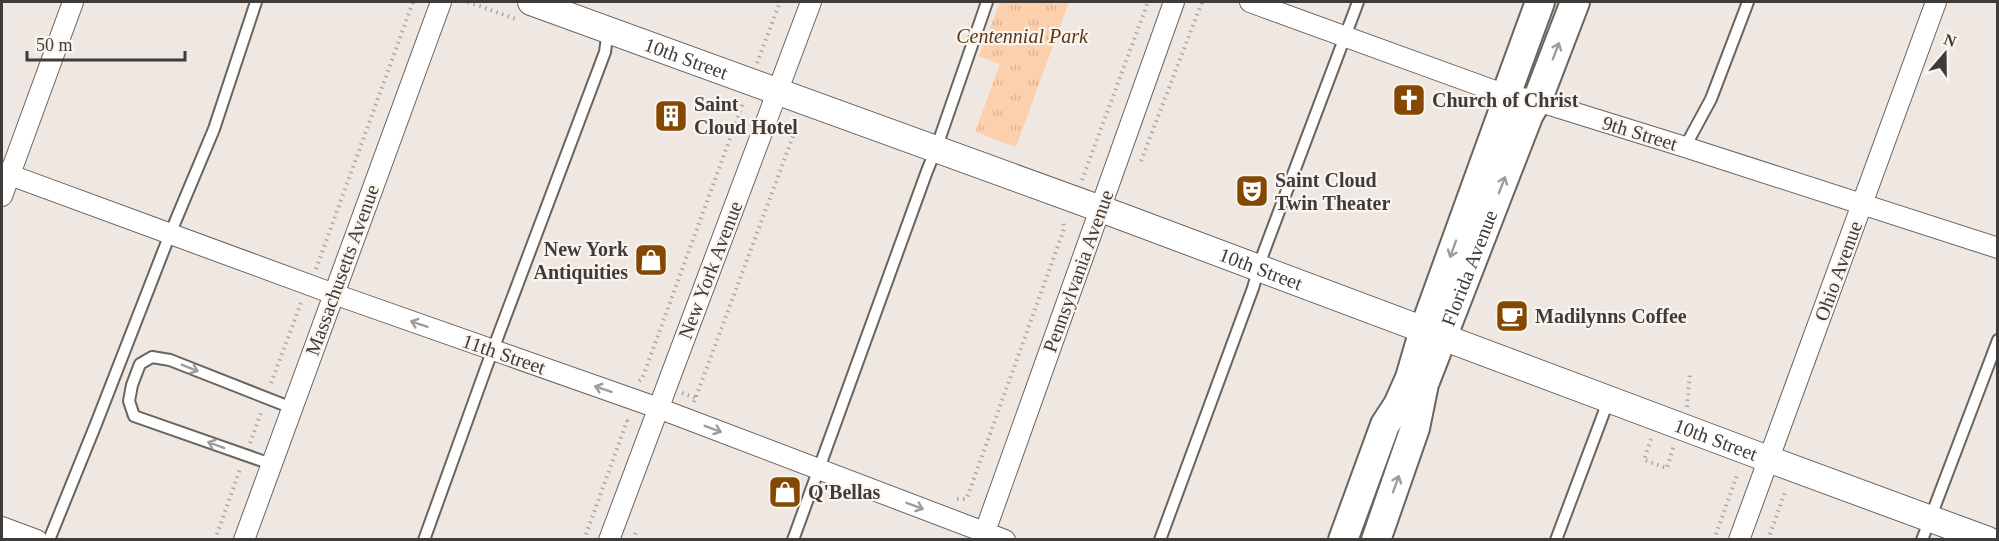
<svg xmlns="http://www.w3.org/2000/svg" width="1999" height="541" font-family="'Times New Roman',serif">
	<defs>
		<pattern id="park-tufts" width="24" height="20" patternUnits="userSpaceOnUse" patternTransform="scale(1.5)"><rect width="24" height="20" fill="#fdd0ad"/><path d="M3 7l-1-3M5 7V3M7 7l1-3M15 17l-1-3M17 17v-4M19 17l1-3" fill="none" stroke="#dab496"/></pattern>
	</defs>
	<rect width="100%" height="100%" fill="#efe7e2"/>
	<path fill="url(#park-tufts)" d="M1000,2H1069L1016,147L975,132L1000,64L979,56Z"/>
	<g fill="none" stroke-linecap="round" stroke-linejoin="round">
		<defs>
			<path id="service" d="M1685,147L1711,99L1748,2
				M271,464L134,416L129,401L132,385L140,364L152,357L170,360L292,408
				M49,540L96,424L170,234L214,129L256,2
				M424,540L486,368L605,52L608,30
				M793,540L927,171L936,149L987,2
				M1160,540L1253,288L1263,254L1358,2
				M1556,540L1609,399
				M1922,540L1998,340"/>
			<path id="minor" d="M1250,2L1506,95L1537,101L1685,147L1998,248
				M2,172L334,294L658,408L1005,540
				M2,196L73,2
				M2,527L37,540
				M244,540L441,2
				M609,540L811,2
				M982,540L1174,2
				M1739,540L1936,2"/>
			<g id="tertiary">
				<path id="s1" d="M531,2L1120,216L1768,459L1988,540"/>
			</g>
			<g id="secondary">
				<path d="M1343,540L1385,425L1398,405L1410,378L1424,330L1504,109L1506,95L1540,2"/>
				<path id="s2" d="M1376,540L1415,428L1424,384L1529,114L1537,101L1575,2"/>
			</g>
		</defs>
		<use href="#service" stroke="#6a645f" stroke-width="14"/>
		<use href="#minor" stroke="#6a645f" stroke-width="22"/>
		<use href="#tertiary" stroke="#6a645f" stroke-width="28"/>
		<use href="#secondary" stroke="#6a645f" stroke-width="32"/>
		<path stroke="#ada7a3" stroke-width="4" stroke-dasharray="1.5 4.5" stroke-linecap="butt" d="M468,2L516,19
			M757,63L780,2
			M1141,161L1202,2
			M1082,180L1148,2
			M316,269L413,2
			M639,381L642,379L743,103
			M271,383L301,303
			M682,393L696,398
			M694,402L798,123
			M1687,407L1690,372
			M1651,439L1644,460L1667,468L1674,445
			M250,443L262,410
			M957,499H966L968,495L1064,229L1063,221
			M215,540L240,469
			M584,540L627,421L623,419
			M633,540L637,529
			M1714,540L1738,472
			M1768,540L1786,489"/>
		<use href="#service" stroke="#fff" stroke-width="10"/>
		<use href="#minor" stroke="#fff" stroke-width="20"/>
		<use href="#tertiary" stroke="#fff" stroke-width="26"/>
		<use href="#secondary" stroke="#fff" stroke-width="28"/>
	</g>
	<defs><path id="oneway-shaft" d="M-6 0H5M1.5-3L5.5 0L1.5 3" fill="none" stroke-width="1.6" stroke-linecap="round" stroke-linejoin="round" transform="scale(1.5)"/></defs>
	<g stroke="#9e9d9c">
		<use href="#oneway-shaft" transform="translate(1556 51) rotate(-69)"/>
		<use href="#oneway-shaft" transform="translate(1502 185) rotate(-69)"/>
		<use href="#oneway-shaft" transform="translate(1453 249) rotate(110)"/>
		<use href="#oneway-shaft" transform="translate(419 324) rotate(-161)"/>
		<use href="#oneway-shaft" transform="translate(190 368) rotate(22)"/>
		<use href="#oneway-shaft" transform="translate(603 389) rotate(-161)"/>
		<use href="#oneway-shaft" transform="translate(713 429) rotate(21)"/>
		<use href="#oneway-shaft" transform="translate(216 445) rotate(-160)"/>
		<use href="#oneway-shaft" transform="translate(1396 484) rotate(-70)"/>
		<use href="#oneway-shaft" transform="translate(915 506) rotate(21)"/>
	</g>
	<defs>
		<symbol id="church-square" viewBox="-11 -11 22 22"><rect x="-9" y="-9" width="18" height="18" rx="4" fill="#844802" stroke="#fcf5ef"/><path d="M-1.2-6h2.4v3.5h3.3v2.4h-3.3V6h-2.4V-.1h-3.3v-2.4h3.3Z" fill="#fff"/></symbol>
		<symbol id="building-square" viewBox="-11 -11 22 22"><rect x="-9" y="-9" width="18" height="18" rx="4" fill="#844802" stroke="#fcf5ef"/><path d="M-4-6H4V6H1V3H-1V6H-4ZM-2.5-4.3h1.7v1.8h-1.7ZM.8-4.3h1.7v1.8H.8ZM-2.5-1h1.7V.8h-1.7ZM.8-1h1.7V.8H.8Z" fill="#fff"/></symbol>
		<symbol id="theatre-square" viewBox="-11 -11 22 22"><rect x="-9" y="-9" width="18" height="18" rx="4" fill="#844802" stroke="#fcf5ef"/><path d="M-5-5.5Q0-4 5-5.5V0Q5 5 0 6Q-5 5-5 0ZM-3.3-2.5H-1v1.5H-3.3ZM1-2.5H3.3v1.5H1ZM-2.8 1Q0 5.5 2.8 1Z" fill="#fff"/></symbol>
		<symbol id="shop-square" viewBox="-11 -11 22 22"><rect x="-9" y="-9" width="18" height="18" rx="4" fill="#844802" stroke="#fcf5ef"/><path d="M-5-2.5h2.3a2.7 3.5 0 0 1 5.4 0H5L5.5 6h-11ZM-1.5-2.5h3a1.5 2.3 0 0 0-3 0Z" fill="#fff"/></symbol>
		<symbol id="cafe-square" viewBox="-11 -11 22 22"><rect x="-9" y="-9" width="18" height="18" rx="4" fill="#844802" stroke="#fcf5ef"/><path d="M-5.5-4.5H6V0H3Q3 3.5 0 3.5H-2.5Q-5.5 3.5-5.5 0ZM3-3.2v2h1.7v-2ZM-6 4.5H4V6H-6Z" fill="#fff"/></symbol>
	</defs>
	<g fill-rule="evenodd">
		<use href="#church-square" x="1390" y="81" width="38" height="38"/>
		<use href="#building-square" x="652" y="97" width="38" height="38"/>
		<use href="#theatre-square" x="1233" y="172" width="38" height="38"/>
		<use href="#shop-square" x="632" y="241" width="38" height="38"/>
		<use href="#cafe-square" x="1493" y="297" width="38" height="38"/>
		<use href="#shop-square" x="766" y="473" width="38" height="38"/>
	</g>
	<g text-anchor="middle" stroke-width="4.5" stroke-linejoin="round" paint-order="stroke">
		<g font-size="20" font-style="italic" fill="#5b3614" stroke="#fcf5ef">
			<text x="1022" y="43">Centennial Park</text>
		</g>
		<g font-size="20" fill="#3e3b39" stroke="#fcf5ef">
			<text dy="7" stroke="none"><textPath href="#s1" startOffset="165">10th Street</textPath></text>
			<text transform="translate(1640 133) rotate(17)" y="7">9th Street</text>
			<text dy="7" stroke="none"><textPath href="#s2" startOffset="288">Florida Avenue</textPath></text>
			<text dy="7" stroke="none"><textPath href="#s1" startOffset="777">10th Street</textPath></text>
			<text transform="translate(342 270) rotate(-70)" y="7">Massachusetts Avenue</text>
			<text transform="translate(710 270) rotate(-69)" y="7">New York Avenue</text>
			<text transform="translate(1078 271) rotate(-70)" y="7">Pennsylvania Avenue</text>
			<text transform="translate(1838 271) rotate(-70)" y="7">Ohio Avenue</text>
			<text transform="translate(504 354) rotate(19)" y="7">11th Street</text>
			<text dy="7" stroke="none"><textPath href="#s1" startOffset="1263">10th Street</textPath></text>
		</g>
		<g font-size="20" font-weight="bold" fill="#3e3b39" stroke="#fcf5ef" text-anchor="start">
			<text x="1432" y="107">Church of Christ</text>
			<text x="694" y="111">Saint<tspan x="694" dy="23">Cloud Hotel</tspan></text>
			<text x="1275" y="187">Saint Cloud<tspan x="1275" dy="23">Twin Theater</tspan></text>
			<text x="628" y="256" text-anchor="end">New York<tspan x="628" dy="23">Antiquities</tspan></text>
			<text x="1535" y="323">Madilynns Coffee</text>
			<text x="808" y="499">Q'Bellas</text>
		</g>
	</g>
	<rect width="1999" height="541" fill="none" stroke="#3e3b39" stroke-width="6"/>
	<g transform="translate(1945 54) rotate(20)" stroke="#fcf5ef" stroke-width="4.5" paint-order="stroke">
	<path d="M0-4.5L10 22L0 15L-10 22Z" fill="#3e3b39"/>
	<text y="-9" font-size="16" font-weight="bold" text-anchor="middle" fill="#3e3b39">N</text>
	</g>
	<path d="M27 51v9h158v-9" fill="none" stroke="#3e3b39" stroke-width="3"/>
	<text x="36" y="51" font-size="18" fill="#3e3b39" stroke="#fcf5ef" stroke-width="4.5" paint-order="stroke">50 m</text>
</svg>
